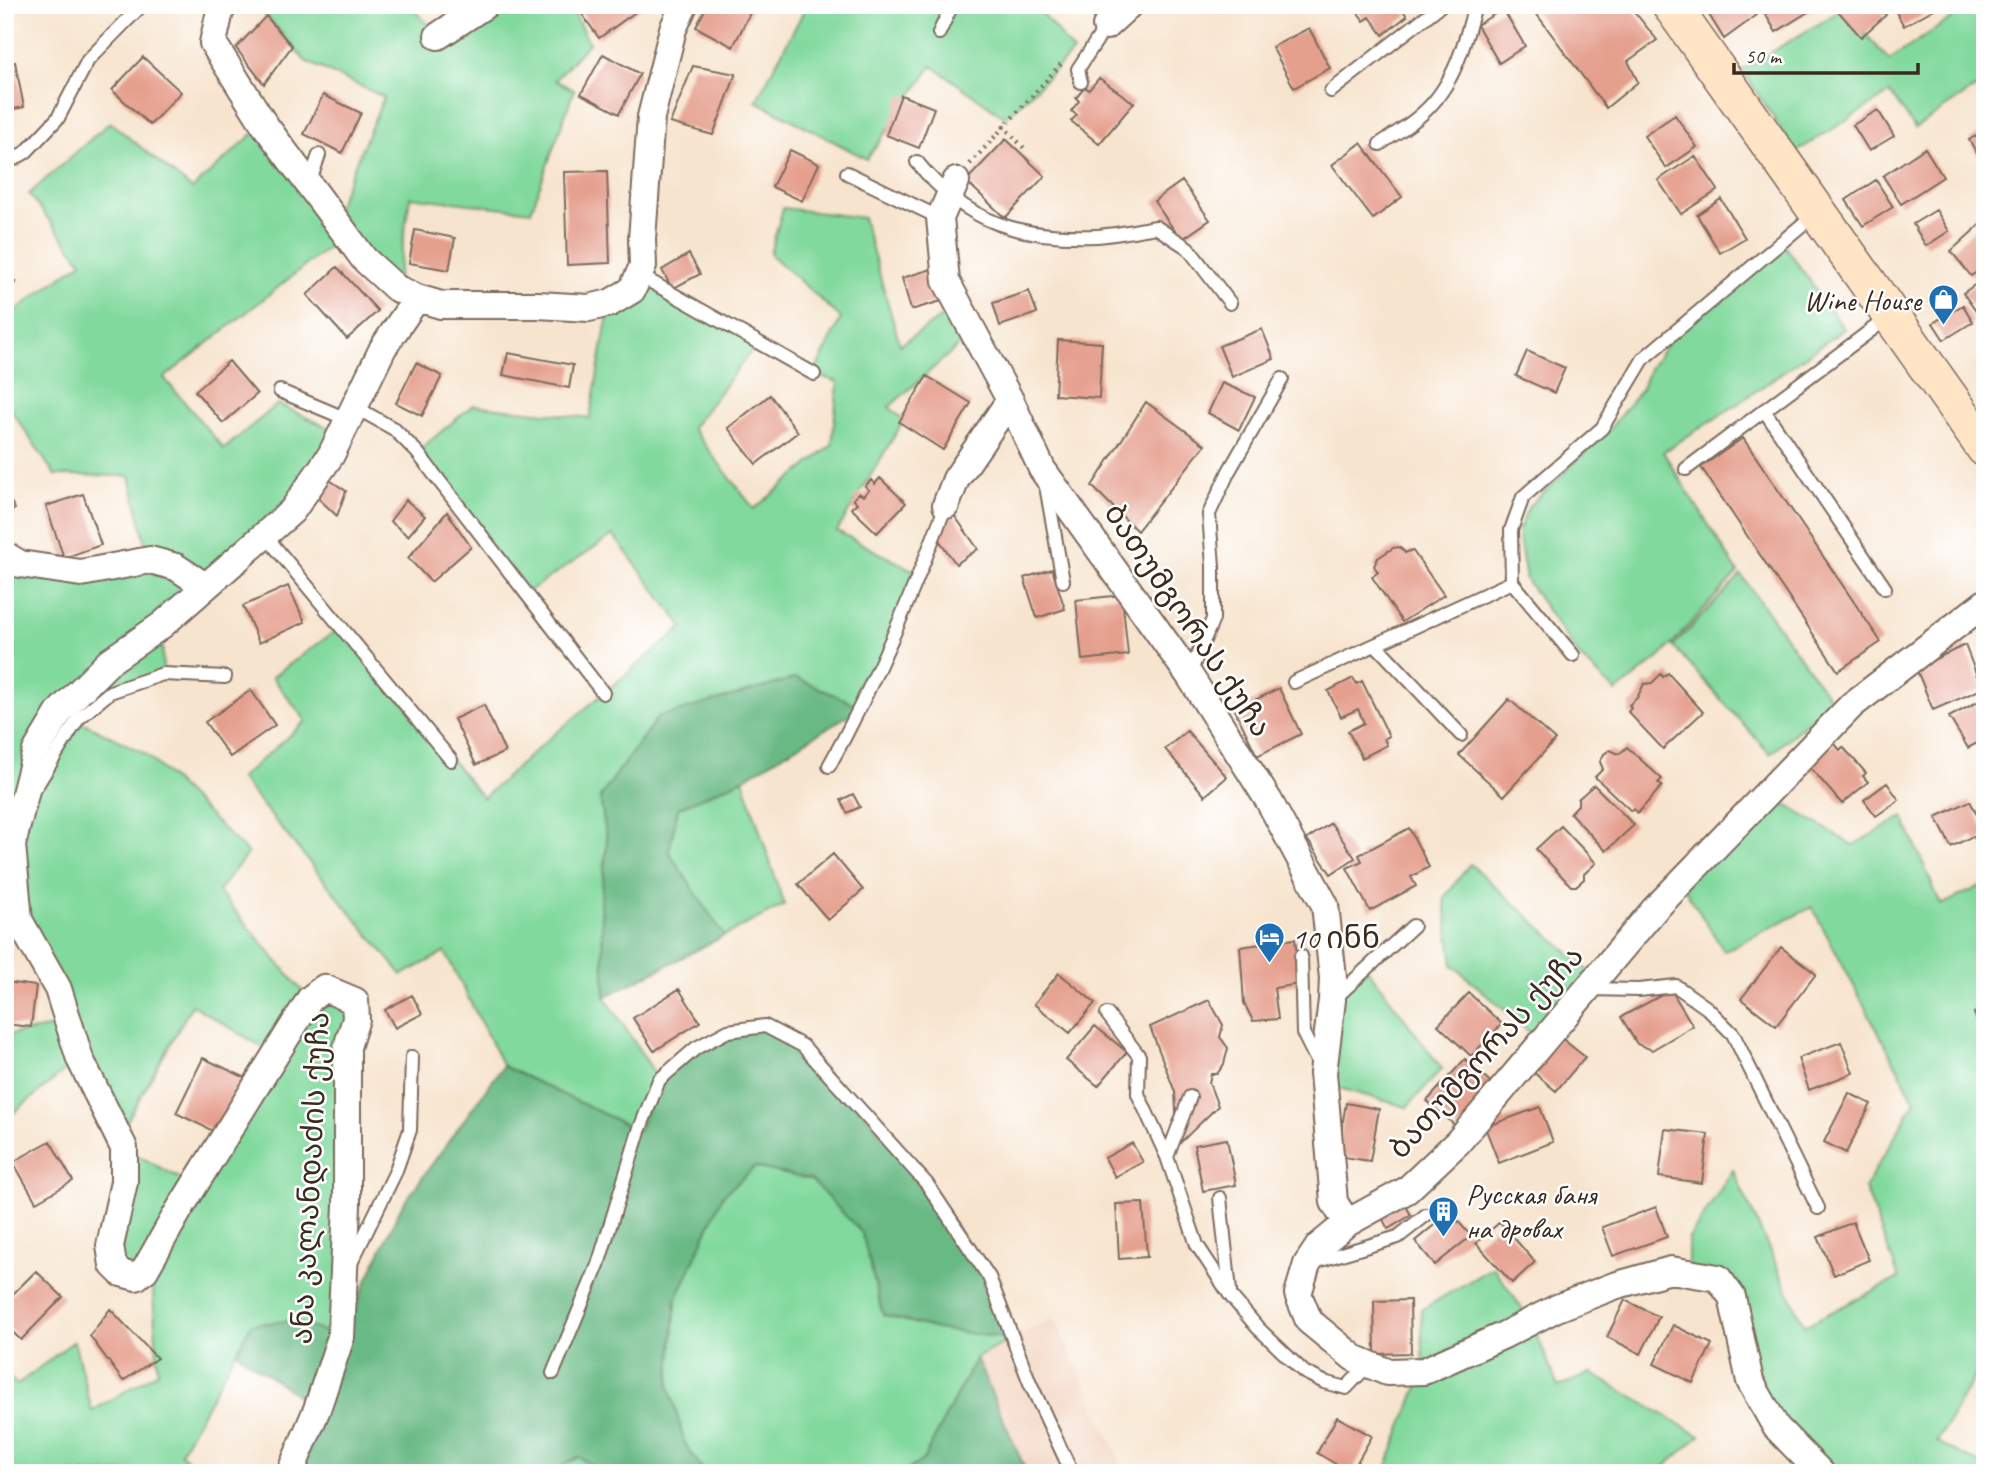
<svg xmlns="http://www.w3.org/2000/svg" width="1990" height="1478" font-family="Caveat,'Noto Sans Georgian',sans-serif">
	<rect width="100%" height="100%" fill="#fff"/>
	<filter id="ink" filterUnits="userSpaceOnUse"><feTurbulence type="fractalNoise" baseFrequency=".0143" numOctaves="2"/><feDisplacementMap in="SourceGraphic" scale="14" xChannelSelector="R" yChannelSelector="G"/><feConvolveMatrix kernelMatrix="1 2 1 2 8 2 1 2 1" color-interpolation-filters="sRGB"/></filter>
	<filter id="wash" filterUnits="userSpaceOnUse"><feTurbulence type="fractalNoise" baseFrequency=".00686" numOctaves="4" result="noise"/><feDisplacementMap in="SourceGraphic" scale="28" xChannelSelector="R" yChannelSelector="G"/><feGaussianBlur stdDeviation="1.57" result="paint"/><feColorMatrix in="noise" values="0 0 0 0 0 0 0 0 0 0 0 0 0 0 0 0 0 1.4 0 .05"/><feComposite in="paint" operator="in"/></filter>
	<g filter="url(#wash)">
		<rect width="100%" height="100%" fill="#f7e4ce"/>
		<path fill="#f3d4bf" d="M1054,1317L1126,1473H1027L976,1358Z"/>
		<path fill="#81d99d" stroke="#5e825e" stroke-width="2" d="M257,5H410L438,35L485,5H570L589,43L555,80L574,90L531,211L410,197L396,288L345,234L164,378L224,449L278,404L342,434L331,455L162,625L163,674L110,692L78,720L146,754L248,853L218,891L309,999L355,1001L341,1337L251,1324L180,1453L204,1473H5V1373L17,1385L74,1341L92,1411L158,1372L151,1261L121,1273L124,1148L194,1186L274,1054L192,1005L118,1137L79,1059L5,1120V1035L68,1025L5,885V555L20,564L149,559L130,476L55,475L5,401V318L82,262L29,194L110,122L192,189L264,124L333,216L384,97L305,61Z
			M807,5H1036L1073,52L1006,118L932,66L867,159L756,101Z
			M1969,7L1985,10V97L1975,88L1915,128L1890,93L1796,152L1742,70L1843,9L1889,60Z
			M783,208L863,218L900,345L960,305L974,332L889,407L904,420L837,531L920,574L862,707L658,716L600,797L607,841L601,901L605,997L659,1080L639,1131L503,1066L445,952L402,975L240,778L306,721L272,677L341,627L483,798L544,743L683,627L613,535L526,593L417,452L473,405L590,418L610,303L639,275L758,342L692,428L754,509L832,445L838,382L814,374L841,318L770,254Z
			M1786,247L1844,329L1736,405L1663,452L1738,572L1660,657L1616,692L1580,657L1526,580L1518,531L1529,506L1608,431L1642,388L1649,369L1679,328Z
			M1741,575L1832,701L1770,754L1673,646Z
			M743,779L784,905L724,936L668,852L678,808Z
			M1764,792L1853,845L1903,817L1941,905L1985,884V1003L1972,1011L1985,1041V1358L1937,1442L1985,1466V1473H1821L1776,1427L1732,1297L1688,1273V1240L1733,1170L1804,1326L1899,1278L1865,1188L1915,1101L1812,907L1724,951L1681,883Z
			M1470,864L1597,978L1542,1043L1453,965L1444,898Z
			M1367,968L1442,1069L1407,1107L1328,1085L1332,1000Z
			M755,1167L812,1180L862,1233L883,1315L937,1329L1012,1339L976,1358L923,1460L902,1473H705L685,1444L669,1386L676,1300L723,1195Z
			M1493,1267L1531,1321L1558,1387L1591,1373L1700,1436L1657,1473H1384L1424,1371L1421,1310Z
			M578,1457L604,1473H549Z"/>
		<path fill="#68b984" stroke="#527251" stroke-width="2" d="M796,678L862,707L743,779L678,808L669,852L724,936L605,997L601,901L607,841L600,797L658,717Z
			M765,1026L803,1046L927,1184L989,1277L1012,1339L937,1329L883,1315L862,1233L811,1180L755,1167L723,1195L676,1300L669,1386L685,1444L705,1473H604L578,1457L549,1473H290L317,1409L237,1353L251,1324L291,1321L341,1337L401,1207L503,1066L639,1131L659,1080L728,1031Z
			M976,1358L1027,1473H902L923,1460Z"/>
		<g id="blocks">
			<path fill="#e59f8d" d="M579,5H639L641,8L599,38L577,7Z
				M707,5H754L733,47L696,27Z
				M1367,5H1399L1407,16L1383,35L1370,17L1364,21L1358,13Z
				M1530,5H1629L1657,40L1628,61L1638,82L1606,108Z
				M1703,5H1752L1757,15L1724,39Z
				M1760,5H1819L1776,32Z
				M1844,5H1877L1886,15L1861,37L1838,11Z
				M1892,5H1941L1904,26Z
				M1503,9L1525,46L1499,63L1477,25Z
				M266,16L292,46L264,84L236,48Z
				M1309,28L1330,68L1294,88L1272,47Z
				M603,54L640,74L619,114L581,94Z
				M143,57L181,92L150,125L112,90Z
				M15,62L24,107L5,111V64Z
				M693,66L736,74L713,135L670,123Z
				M1099,78L1134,103L1099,144L1071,121L1077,115L1071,111L1079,101L1076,98L1085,87L1089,90Z
				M323,95L361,113L342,153L304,134Z
				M901,95L934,108L919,148L886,135Z
				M1878,110L1894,136L1869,151L1853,125Z
				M1675,115L1697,147L1666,168L1644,136Z
				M1985,130V158L1981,160L1969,140Z
				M1006,139L1045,176L1005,218L966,181Z
				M1361,143L1402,197L1373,219L1332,165Z
				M1925,148L1943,177L1901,204L1883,176Z
				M790,150L819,164L802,201L772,187Z
				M1695,156L1718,190L1681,214L1658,180Z
				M607,171L610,263L567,265L564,172Z
				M1876,180L1893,207L1863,226L1846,200Z
				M1182,181L1210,220L1181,240L1154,201Z
				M1721,199L1745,238L1720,253L1697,215Z
				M1936,210L1949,231L1926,246L1913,224Z
				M1985,220V266L1971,276L1951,251Z
				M415,230L455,238L449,270L409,263Z
				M689,254L700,274L672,289L662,270Z
				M337,267L378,311L347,339L307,295Z
				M935,268L945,300L911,310L902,278Z
				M5,276L16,282L5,293Z
				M1985,278V324L1963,293Z
				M1029,291L1037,313L1000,326L993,303Z
				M1963,305L1973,322L1944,340L1933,323Z
				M1262,329L1274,359L1232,377L1219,346Z
				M1058,340L1102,343L1099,398L1055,395Z
				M1527,351L1565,368L1554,393L1516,376Z
				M508,353L573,365L569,388L503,375Z
				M229,361L257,394L223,423L195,391Z
				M416,363L442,376L422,416L396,403Z
				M927,376L971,403L943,450L899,422Z
				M1222,383L1255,397L1239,430L1208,413Z
				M770,395L798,432L756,464L728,428Z
				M1146,402L1205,445L1137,531L1092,486Z
				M1743,438L1881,642L1838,671L1701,467Z
				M880,478L906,503L877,533L851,508L857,503L853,499L859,493L863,496L869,490L865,486L871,480L875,484Z
				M328,479L346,491L337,516L318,498Z
				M5,492L15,509L5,515Z
				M83,494L101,545L64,558L46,506Z
				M406,500L425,516L408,536L390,521Z
				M447,512L471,547L431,582L408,558Z
				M954,515L978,549L956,564L932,530Z
				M1400,547L1405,553L1412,550L1444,595L1402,622L1372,577L1378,572L1374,566L1378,558L1393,548Z
				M1052,569L1065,609L1037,618L1024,578Z
				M288,586L305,622L259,643L243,606Z
				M1122,595L1128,655L1082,660L1076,600Z
				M1965,645L1982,689L1933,710L1916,668Z
				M1668,673L1703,712L1663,749L1628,712L1631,708L1629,705L1637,698L1644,684L1652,683L1661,674L1663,677Z
				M1353,678L1357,684L1362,681L1389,736L1384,739L1387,745L1362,758L1348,731L1364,723L1358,709L1341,717L1328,691Z
				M1279,688L1301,734L1257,756L1235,710Z
				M251,690L275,725L230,757L205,722Z
				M1985,698V739L1968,748L1949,717Z
				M1509,699L1555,740L1504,796L1459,755Z
				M484,705L505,752L476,765L454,719Z
				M1187,731L1227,777L1205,796L1165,749Z
				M1834,743L1840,750L1843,747L1866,773L1863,776L1868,782L1842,804L1808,765Z
				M1627,747L1662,779L1658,783L1662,786L1638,813L1634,809L1631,811L1595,777L1603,769L1600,762L1604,754L1610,750L1619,754Z
				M1887,783L1899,800L1876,816L1864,800Z
				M1594,785L1634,825L1606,851L1570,813L1578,805V799Z
				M853,794L860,807L847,813L841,800Z
				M1970,801L1985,831V838L1977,842L1973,836L1951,847L1936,817Z
				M1331,823L1355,858L1331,874L1307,839Z
				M1561,826L1596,863L1584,874V879L1576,886H1571L1536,849Z
				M1409,828L1429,867L1411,877L1416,886L1370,911L1347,868L1362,861L1359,855Z
				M833,854L863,890L828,920L798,884Z
				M1295,939L1300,984L1274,988L1278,1019L1253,1021L1244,1003L1240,947Z
				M1781,947L1816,974L1776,1026L1741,999Z
				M1059,973L1095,1003L1070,1033L1034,1004Z
				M5,982L36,986L31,1027L5,1024Z
				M679,989L700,1022L654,1051L633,1018Z
				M1671,990L1693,1026L1652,1050L1637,1044L1621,1017Z
				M1469,993L1502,1024L1471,1056L1438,1025Z
				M412,995L422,1014L395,1028L385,1010Z
				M1209,1000L1223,1025L1220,1037L1228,1048L1224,1064L1217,1074H1211L1209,1083L1218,1106L1178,1145L1175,1092L1150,1027Z
				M1985,1009V1035L1983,1036L1974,1013Z
				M1095,1026L1127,1052L1098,1086L1066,1060Z
				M1560,1037L1585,1057L1556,1091L1532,1071Z
				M1841,1042L1853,1073L1809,1090L1798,1058Z
				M203,1058L248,1079L221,1135L176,1113Z
				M1465,1059L1496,1087L1459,1129L1427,1101Z
				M1849,1093L1871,1104L1846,1153L1824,1142Z
				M1346,1103L1379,1109L1370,1161L1337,1156Z
				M1540,1107L1553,1142L1499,1163L1485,1127Z
				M1665,1129L1708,1134L1702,1183L1659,1177Z
				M1227,1139L1236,1185L1203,1191L1194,1145Z
				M50,1141L73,1181L36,1202L13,1162Z
				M1132,1143L1143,1162L1115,1177L1105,1158Z
				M1403,1201L1411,1215L1388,1229L1380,1214Z
				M1143,1203L1147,1257L1119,1259L1116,1204Z
				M1656,1207L1667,1237L1613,1256L1602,1227Z
				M1450,1212L1471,1236L1435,1265L1415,1241Z
				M1500,1222L1535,1262L1512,1283L1476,1243Z
				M1853,1222L1869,1260L1834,1275L1818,1237Z
				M36,1271L63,1297L21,1340L5,1325V1302Z
				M1410,1300L1411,1353L1375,1354L1374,1301Z
				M1625,1300L1659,1317L1641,1354L1607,1337Z
				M110,1309L157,1358L123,1381L90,1336Z
				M1673,1325L1712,1344L1693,1383L1654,1364Z
				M1337,1417L1372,1436L1351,1473L1317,1453Z"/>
		</g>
	</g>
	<g filter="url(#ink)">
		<use href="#blocks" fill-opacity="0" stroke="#7d6b5c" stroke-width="2"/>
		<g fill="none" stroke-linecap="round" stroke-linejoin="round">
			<defs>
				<path id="lane" d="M939,33L952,5
					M1081,82L1078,69L1106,26
					M1331,91L1441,5
					M1380,144C1394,134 1411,125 1424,112C1454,85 1465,43 1475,5
					M917,162C966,223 1020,239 1097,236C1116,235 1137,230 1156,227L1188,248L1230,303
					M5,164L26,152L58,118L88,60L142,5
					M847,173L940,218
					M309,184L319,155
					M639,275L814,374
					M280,391L349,420
					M355,407L394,429L417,452L603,693
					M1764,410L1885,588
					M1686,469L1890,316
					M1046,486L1063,581
					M265,535L451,760
					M1376,645L1461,735
					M1573,655L1512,582L1511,530L1523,497L1602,428L1644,358L1816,213
					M1189,675L1213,619V566L1209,514L1229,471L1282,379
					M1294,682L1512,582
					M829,766C876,682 912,594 946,505
					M37,785L78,719L110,692L163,674L225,677
					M1301,956L1303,1033L1320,1067
					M1588,989L1639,990L1676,986L1707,1008L1733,1034L1818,1208
					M1334,999L1413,926
					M1107,1014L1139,1056L1138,1094L1167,1157L1197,1245L1230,1295L1258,1328L1304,1372L1324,1382L1346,1388L1368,1365
					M1167,1157L1190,1097
					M1220,1198L1230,1291
					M352,1261L395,1173L410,1130L412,1057
					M1311,1263L1398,1237L1426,1215
					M553,1373L598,1265L639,1131L659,1080L696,1048L728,1031L765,1026L803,1046L927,1184L989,1277L1030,1383L1072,1473"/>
				<path id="street" d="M225,5L220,11L213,43L264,124L345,233L364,259L396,288L417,298L441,305H538L589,308L610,303L632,290L643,266L642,239L651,117L673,29L684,5
					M1106,26L1129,5
					M438,36L485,5
					M956,181L940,218L946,281L1010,400L1042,469L1189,675L1269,801L1325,905L1333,978L1332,1000L1323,1073L1334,1202L1347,1223
					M946,505L956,479L1010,400
					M5,555L20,564L81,573L150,560L176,567L205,586
					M290,1473L317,1409L341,1337L347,1205V1047L356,1019L355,1001L324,988L310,999L179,1210L145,1270L136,1277L121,1273L113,1265L110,1246L124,1182V1148L80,1059L58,989L19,920L12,845L36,751L60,711L110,661L162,625L292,511L331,455L383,348L417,298
					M1821,1473L1776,1427L1750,1381L1732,1297L1718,1278L1671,1270L1614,1286L1557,1308L1504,1335L1424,1371L1387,1372L1354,1358L1309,1321L1298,1294L1307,1264L1319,1246L1347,1223L1407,1190L1458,1142L1654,910L1852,705L1985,603"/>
				<path id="secondary" d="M1671,5L1985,448"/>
			</defs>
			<use href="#lane" stroke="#7d6b5c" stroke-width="16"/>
			<use href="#street" stroke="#7d6b5c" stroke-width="30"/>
			<use href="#secondary" stroke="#7d6b5c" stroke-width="40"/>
			<path stroke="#7d6b5c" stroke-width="4.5" stroke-dasharray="2 5" stroke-linecap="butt" d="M1003,126L1026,150
				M970,164L1061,64"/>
			<use href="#lane" stroke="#fff" stroke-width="12"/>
			<use href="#street" stroke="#fff" stroke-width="26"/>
			<use href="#secondary" stroke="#ffe4c6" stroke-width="37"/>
		</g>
	</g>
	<defs>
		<symbol id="shop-pin" viewBox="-11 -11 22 30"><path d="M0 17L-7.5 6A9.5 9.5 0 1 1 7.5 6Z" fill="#1f6fb2" stroke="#fff"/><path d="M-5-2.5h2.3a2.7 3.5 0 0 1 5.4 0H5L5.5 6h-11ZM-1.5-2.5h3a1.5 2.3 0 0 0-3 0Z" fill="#fff"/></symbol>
		<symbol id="hotel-pin" viewBox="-11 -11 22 30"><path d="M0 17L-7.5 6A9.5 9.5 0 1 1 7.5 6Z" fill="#1f6fb2" stroke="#fff"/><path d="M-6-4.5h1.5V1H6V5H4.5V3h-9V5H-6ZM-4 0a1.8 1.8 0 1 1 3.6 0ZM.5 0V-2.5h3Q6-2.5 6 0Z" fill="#fff"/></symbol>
		<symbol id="building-pin" viewBox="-11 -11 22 30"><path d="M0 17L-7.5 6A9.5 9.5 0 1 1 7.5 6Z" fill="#1f6fb2" stroke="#fff"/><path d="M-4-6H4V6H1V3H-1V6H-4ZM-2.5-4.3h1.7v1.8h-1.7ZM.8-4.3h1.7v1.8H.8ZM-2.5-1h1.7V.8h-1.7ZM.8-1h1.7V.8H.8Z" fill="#fff"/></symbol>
	</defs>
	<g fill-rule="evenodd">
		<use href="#shop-pin" x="1926" y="282" width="35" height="47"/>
		<use href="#hotel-pin" x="1252" y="920" width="35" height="47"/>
		<use href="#building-pin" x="1426" y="1194" width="35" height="47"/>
	</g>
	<g text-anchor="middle" stroke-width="5" stroke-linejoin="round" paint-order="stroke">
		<g font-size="30" fill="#3b2a1e" stroke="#fff" text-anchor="start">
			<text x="1921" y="310" text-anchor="end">Wine House</text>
			<text x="1292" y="948">10 ინნ</text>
			<text x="1466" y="1204">Русская баня<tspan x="1466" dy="34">на дровах</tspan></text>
		</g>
		<g font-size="30" fill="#3b2a1e" stroke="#fff">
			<text transform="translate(1188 620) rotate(56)" y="10">ბათუმგორას ქუჩა</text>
			<text transform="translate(1486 1052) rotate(-48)" y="10">ბათუმგორას ქუჩა</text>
			<text transform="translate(310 1178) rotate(-87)" y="10">ანა კალანდაძის ქუჩა</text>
		</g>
	</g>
	<rect width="1990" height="1478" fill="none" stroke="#fff" stroke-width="28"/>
	<path d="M1734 63v10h184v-10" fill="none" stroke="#3b2a1e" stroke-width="3.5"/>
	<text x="1745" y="63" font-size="21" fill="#3b2a1e" stroke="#ffffff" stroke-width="5" paint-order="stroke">50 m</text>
</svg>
